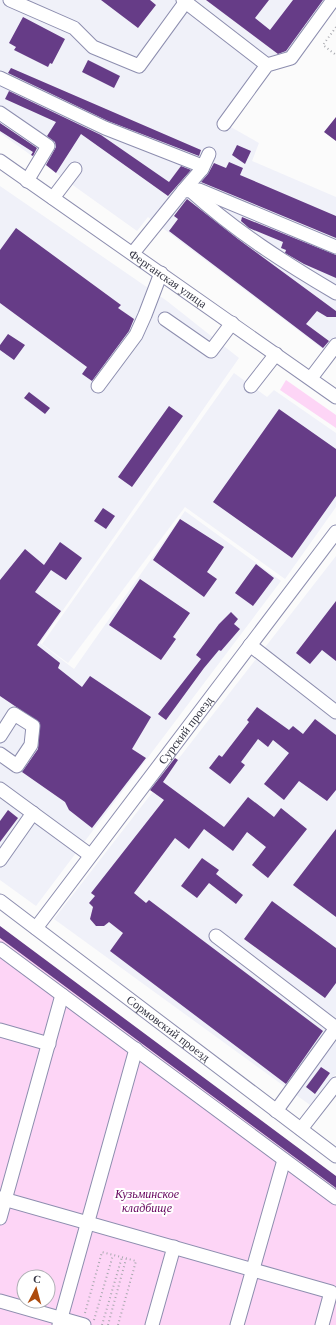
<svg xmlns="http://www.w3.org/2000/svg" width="336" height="1325" font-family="'Times New Roman',serif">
	<rect width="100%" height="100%" fill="#fbfbfb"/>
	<path fill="#f0f1f9" d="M0,0H336V7L294,65L270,71L229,126L259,143L252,161L336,197V342L328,353L148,217L137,231L0,133Z
		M0,186L167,301L239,358L40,643L74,669L185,511L281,581L36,906L0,880Z
		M234,373L267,397L274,390L336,433V507L285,579L185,507L68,663L42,644Z
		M336,556V1074L310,1105L54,919Z"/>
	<path fill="#fdd5f6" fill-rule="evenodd" d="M286,380L336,415V428L280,390Z
		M0,938L336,1188V1325H0ZM24,1277H48V1301H24Z"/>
	<path fill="#663c87" d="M101,0H150L156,5L138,28Z
		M206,0H269L255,18L270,30L293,0H323L286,51L278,54Z
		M23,17L65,39L52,64L50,63L48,67L14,50L16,47L9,43Z
		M88,60L120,76L114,88L82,72Z
		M11,68L201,150L199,156L108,121L8,73Z
		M9,91L101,135L169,182L181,166L191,170L168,196L81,134L56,173L46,165L56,147L55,142L47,136L56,122L5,99Z
		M336,117V141L324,132Z
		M0,123L37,148L33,156L31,155L33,152L0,131Z
		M237,145L251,151L245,164L232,155Z
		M229,162L243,168L240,175L336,216V238L201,182L208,174L214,163L226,168Z
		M187,199L238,239L336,311V317H327L317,311L306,324L329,341L323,348L169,231L178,219L174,216Z
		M242,217L336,255V278L304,264L285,253L286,250L281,248L283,242L249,228L241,221Z
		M16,228L121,305L118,308L134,319L129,331L92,381L82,374L87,367L0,303V250Z
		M8,334L25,345L14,360L0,350V345Z
		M29,392L50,408L45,414L24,398Z
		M169,406L183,416L132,487L118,477Z
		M279,409L336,449V496L292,558L213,502Z
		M103,508L115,516L106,529L94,521Z
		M180,519L224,547L207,572L217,579L204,597L153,560Z
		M60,542L82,558L66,580L51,570L35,592L61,611L37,645L60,663L58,668L82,687L90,676L151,717L132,749L146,758L92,828L69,810L65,802L22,772L38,749L40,723L0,696V580L25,549L44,565Z
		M256,564L274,578L253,606L235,593Z
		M140,579L190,613L173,637L176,639L161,660L109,625Z
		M336,601V661L322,650L310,664L296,653Z
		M231,612L238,619L234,624L240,629L221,651L219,650L204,668L166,720L158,714L201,659L196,655L219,624Z
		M257,707L289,730L293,726L303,734L315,719L336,735V790L327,801L299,781L284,800L264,784L289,753L273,740L268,747L258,739L241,762L245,765L230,784L209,768L219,755L222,757L249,722L247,720Z
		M175,758L178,760L163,782L224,827L248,797L274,817L281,808L307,829L268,878L252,865L266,847L247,832L233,851L204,829L189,849L175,838L134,893L146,903L149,900L323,1031L286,1084L110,951L123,933L109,922L104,926H96L90,919L93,907L89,903L95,896L91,893L164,800L150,790Z
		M8,810L18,818L0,842V821Z
		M336,829V917L293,885Z
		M202,858L219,870L216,874L243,895L236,904L209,883L197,898L181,886Z
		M272,901L336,948V983L325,998L244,939Z
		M0,926L336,1176V1188L0,938Z
		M321,1067L330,1073L315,1094L306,1087Z"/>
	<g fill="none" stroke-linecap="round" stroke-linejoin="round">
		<defs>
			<g id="minor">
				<path d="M10,0L74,28L93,47L139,66L187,0"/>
				<path d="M183,0L267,65"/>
				<path d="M0,78L105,128L197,164L202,169L183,191"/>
				<path d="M0,113L48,146L27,181"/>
				<path d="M224,124L267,65L291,58L333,0"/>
				<path id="s1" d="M0,161L336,397"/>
				<path d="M202,169L209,154"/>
				<path d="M191,191C235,231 285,263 336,293"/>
				<path d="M53,198L75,169"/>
				<path d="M133,253L183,191L199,190L336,247"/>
				<path d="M165,319L211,351L232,323"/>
				<path d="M311,378L336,345"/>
				<path d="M98,386L136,335L145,315L161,273"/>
				<path d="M251,386L276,354"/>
				<path d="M250,645L336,712"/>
				<path d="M0,736L14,714L33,726L31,745L17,766L0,754"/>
				<path d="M0,789L90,855"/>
				<path d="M0,860L33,813"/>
				<path id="s2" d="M0,901L336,1156"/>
				<path id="s3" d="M36,928L336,532"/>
				<path d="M216,936L336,1028"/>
				<path d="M0,949L336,1198"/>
				<path d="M0,1030L49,1044"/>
				<path d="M276,1111L336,1028"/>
				<path d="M301,1129L336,1084"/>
				<path d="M0,1198L331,1292L322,1325"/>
				<path d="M0,1218L62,995"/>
				<path d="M0,1301L84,1325"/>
				<path d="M59,1325L136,1049"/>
				<path d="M152,1325L174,1247"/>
				<path d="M237,1325L284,1160"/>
			</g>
		</defs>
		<use href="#minor" stroke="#8d8eaf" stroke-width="15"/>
		<path stroke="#a8a9af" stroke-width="2" stroke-dasharray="1 3" stroke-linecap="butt" d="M336,27L323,45L336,55
			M85,1313L102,1252L136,1261L118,1325
			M94,1320L113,1255
			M102,1325L122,1257
			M108,1325L126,1259"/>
		<use href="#minor" stroke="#fff" stroke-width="13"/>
	</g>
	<g text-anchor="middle" stroke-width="4" stroke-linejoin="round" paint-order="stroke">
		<g font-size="12" fill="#353644" stroke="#fff">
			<text dy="4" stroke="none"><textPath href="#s1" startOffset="205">Ферганская улица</textPath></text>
			<text dy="4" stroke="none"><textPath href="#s3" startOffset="248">Сурский проезд</textPath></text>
			<text dy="4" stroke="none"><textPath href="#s2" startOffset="211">Сормовский проезд</textPath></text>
		</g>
		<g font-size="12" font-style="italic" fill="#64035c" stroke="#fff">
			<text x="147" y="1198">Кузьминское<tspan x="147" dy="14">кладбище</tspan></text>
		</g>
	</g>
	<g transform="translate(36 1289) rotate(6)"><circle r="19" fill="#ffffff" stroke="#aeafb4"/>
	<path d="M0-3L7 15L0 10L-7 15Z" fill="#ad4b0d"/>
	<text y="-6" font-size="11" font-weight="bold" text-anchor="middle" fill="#353644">С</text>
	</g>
</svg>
